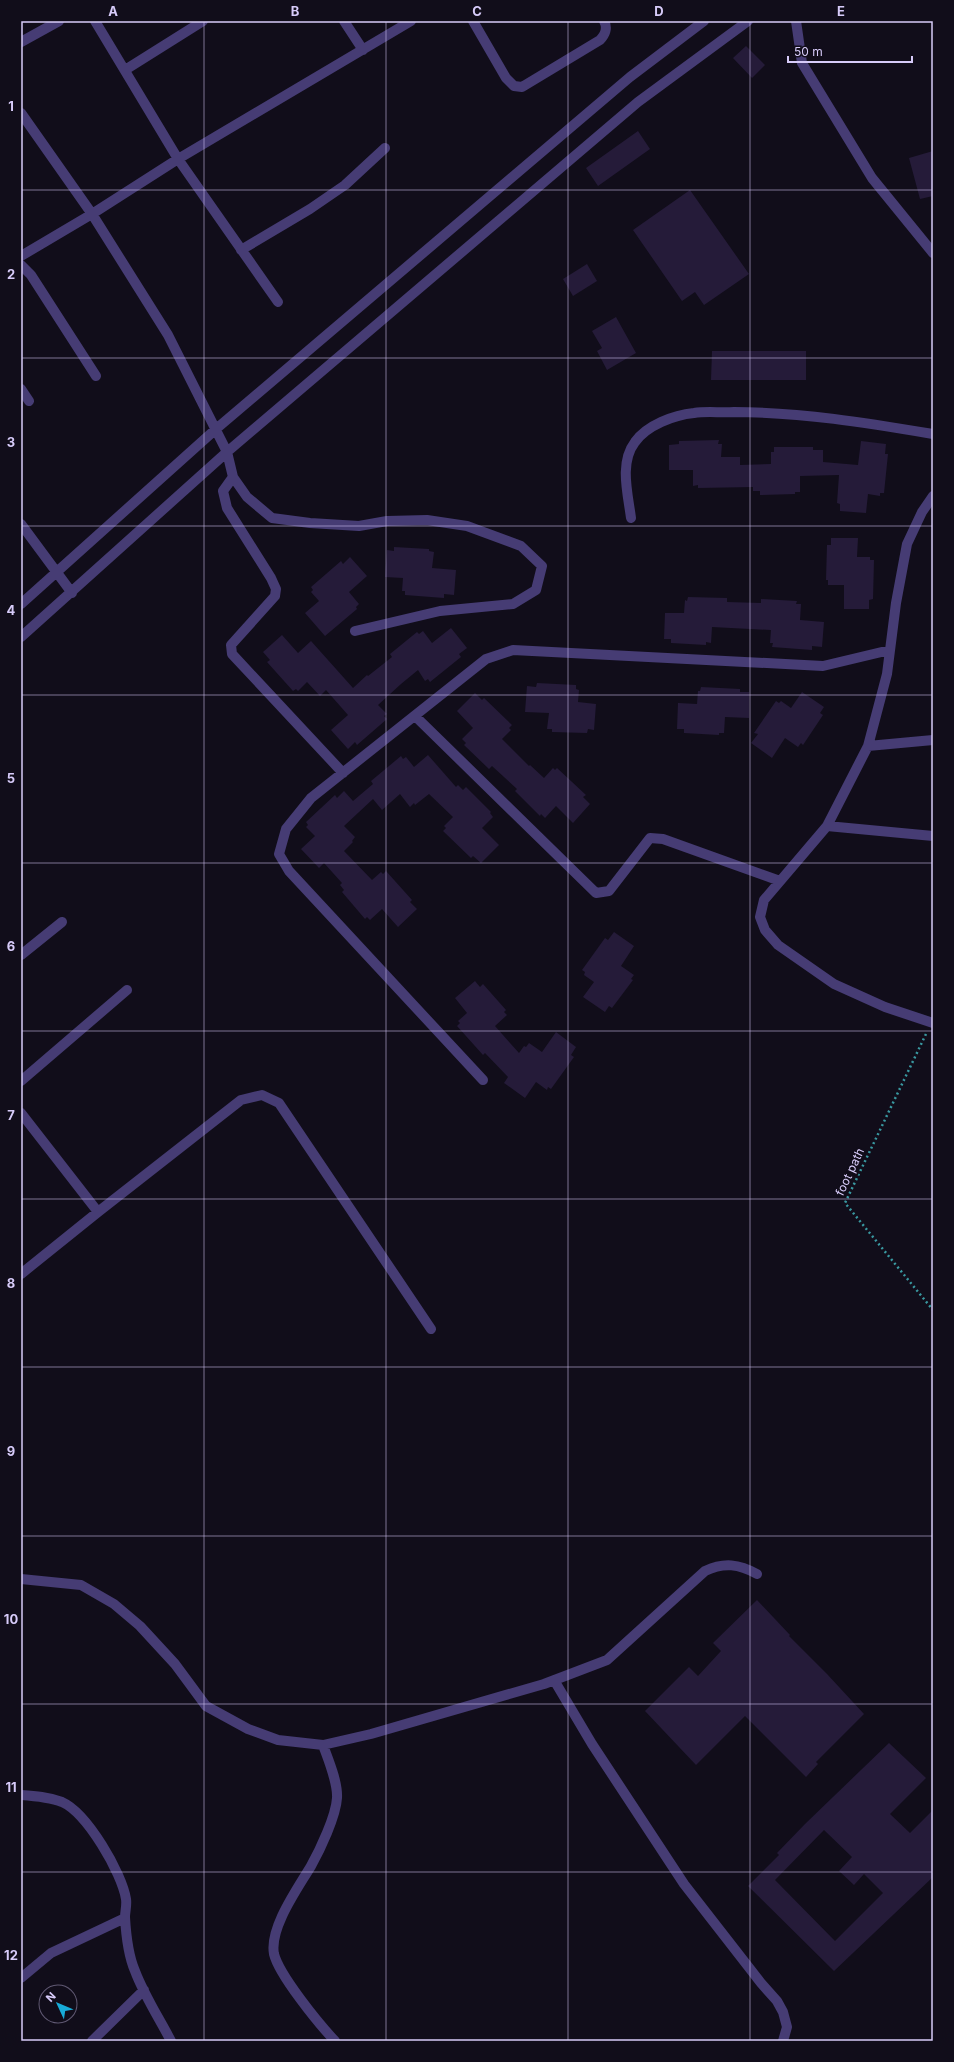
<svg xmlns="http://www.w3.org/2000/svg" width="954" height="2062" font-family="Inter,sans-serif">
	<rect width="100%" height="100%" fill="#110d1a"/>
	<path fill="#251b39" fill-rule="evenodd" d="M746,46L765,65L752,78L733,58Z
		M638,131L650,149L598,186L586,168Z
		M933,151V196L920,199L909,158Z
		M690,190L749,274L704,305L695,292L682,301L633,230Z
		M587,264L597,281L573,296L563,279Z
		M616,317L636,353L607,370L597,351L602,348L592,331Z
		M712,351H806V380H711Z
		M719,440L718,444H722L721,457H740V465L771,464V452H774V447H813V450H823V462L858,465L861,441L886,444L885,454H888L884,493H880V496L868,494L866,513L840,511V504L837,503L839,475L800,476V492H795V494L760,495V491H753V487L698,488V485L693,486V470H669V445L679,444V441Z
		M831,538H858L857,557H870V560H874L873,599L869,600V609H844V585H828V580H826L827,545H831Z
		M394,547L429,549V551L434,552L432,568L456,570L454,595L444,594V598L405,595V591H402L403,578L385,577L387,550L394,551Z
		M350,557L367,576L349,592L359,604L356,607L357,609L325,636L305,613L319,601L311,592L313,590L311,587L341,561L343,564Z
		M688,597L727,598V602L761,603V599L797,601L796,604H801L800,620L824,622L822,647L812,646V650L772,647L773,643H770L771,630L712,627L711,643L706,642V645L671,643V639H664L665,613H684L685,600L687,601Z
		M451,628L467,648L459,654L461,657L430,682L428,679L425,681L418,670L401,684L378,705L387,714L384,716L387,719L357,745L355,742L348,749L331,730L348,715L326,690L320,696L307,682L298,691L296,689L293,691L267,662L270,660L263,652L282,635L298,653L311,641L353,688L367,675L368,676L392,657L390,654L417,632L419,634L423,631L432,643Z
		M537,683L576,685V689L579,690L578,702L596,704L594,730L588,729L587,733L552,732V729H547L549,713L525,712L527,686L536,687Z
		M701,687L740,689V692H749V718L725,717L724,733H719V735L684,733V729H677L678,703L697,704L698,691H700Z
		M802,692L824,707L820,713L823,715L803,745L801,743L798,747L785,738L772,758L751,743L758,734L754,733L776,701L779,703L781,701L791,708Z
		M475,693L482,700L484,698L512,725L509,728L511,730L502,739L529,766L530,765L544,778L553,768L555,770L557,768L586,795L583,797L590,804L573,823L556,806L545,818L541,814L540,816L515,791L517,789L492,766L489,769L464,745L466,743L462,739L473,728L457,711Z
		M428,755L456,787L458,785L463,790L466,787L491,812L490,813L493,817L482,828L499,845L481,863L473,856L471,858L443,831L446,828L444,826L453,817L429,794L415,805L414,803L410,807L400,794L382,810L373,799L344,826L355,837L352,841L353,842L344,851L372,880L381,872L383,874L386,871L412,900L410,902L417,909L398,927L382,909L370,920L367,917L365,919L342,892L344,890L340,885L342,883L324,863L319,868L301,849L315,836L306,827L308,825L306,822L335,795L337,798L344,791L353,801L373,784L371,781L401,756L403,759L406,757L414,767Z
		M614,932L634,946L621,966L634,975L631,979L633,980L612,1008L609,1006L605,1012L583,997L594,982L584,975L585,972L582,970L605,938L608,940Z
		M475,981L480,987L483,984L506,1010L504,1012L507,1015L495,1026L519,1053L524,1046L526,1047L529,1043L542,1052L556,1032L576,1047L571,1055L574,1057L551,1089L548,1087L547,1090L536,1082L525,1098L504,1083L508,1077L485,1053L483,1055L457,1026L460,1023L458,1021L467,1013L455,998Z
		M757,1600L790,1635L789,1636L827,1674L864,1714L816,1762L818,1764L806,1777L745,1716L696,1765L645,1711L689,1667L698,1676L721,1651L713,1643Z
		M889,1743L926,1778L890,1814L910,1833L933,1810V1877L834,1971L748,1886L779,1855L777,1853L805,1824ZM824,1830L852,1857L839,1871L854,1885L864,1874L883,1893L835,1941L775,1880Z"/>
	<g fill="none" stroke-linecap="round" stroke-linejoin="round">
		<path stroke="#3998a0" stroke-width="2.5" stroke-dasharray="2 3" stroke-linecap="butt" d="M926,1034L845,1203L933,1310"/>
		<path stroke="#463c74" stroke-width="10" d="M95,21L178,159L278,302
			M344,21L363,50
			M473,21L506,78L514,86L522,87L600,40C605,35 608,28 604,21
			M796,21L802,63L872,178L933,253
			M21,42L59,21
			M125,70L203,21
			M21,113L92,214L178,159L411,21
			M241,250L310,209L345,185L385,148
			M21,256L92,214L168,335L227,452L233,477L247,497L272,518L310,523L359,526L387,521L427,520L467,526L521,546L542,566L536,590L513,604L440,611L355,631
			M21,265L31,275L96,376
			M21,389L29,401
			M233,477L223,491L227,508L271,578L276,589L275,596L231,645L232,654L343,773
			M933,496L922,512L907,544L896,603L887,674L868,746L827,826L764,900L760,917L765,930L778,945L834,984L885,1007L933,1023
			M631,518C628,494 619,463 635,442C647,425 674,415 694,413C707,411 721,413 734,412C801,412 867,423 933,434
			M21,524L72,593
			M21,604L216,429L630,77L704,21
			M21,637L227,452L638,102L748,21
			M415,716L596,893L609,891L650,838L663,839L780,881
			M868,746L933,740
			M827,826L933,836
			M21,955L62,922
			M483,1080L289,871L279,854L286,829L311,798L486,659L513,650L823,666L890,650
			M21,1081L127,990
			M21,1113L98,1212
			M21,1274L98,1212L241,1100L262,1095L279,1103L431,1329
			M21,1579L81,1585L114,1604L140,1626L175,1664L206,1706L248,1729L278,1740L323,1745C328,1759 338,1782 337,1798C336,1816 320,1850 311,1866C298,1888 269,1928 274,1954C279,1975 319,2024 335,2041
			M554,1680L592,1744L684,1884L761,1983L777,2001L783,2012L787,2027L783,2041
			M323,1745L371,1734L544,1684L607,1660L705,1571C724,1562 739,1564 757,1574
			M21,1795C35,1796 49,1797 62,1802C87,1813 122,1873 126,1899C127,1905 125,1912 125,1917C126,1935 128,1955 135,1971C144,1995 159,2018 171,2041
			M21,1978L51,1953L125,1918
			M92,2041L144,1990"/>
	</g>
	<path fill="none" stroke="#d7cbf9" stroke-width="1" stroke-opacity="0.55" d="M204,21V2041M386,21V2041M568,21V2041M750,21V2041M21,190H933M21,358H933M21,526H933M21,695H933M21,863H933M21,1031H933M21,1199H933M21,1367H933M21,1536H933M21,1704H933M21,1872H933"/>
	<g text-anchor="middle" stroke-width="4" stroke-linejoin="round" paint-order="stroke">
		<g font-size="12" fill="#d7cbf9" stroke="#110d1a">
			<text transform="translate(850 1172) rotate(-65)" y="4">foot path</text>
		</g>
	</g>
	<rect width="954" height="2062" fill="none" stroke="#110d1a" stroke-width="44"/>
	<g transform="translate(58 2004) rotate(314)"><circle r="19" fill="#110d1a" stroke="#605973"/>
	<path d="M0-3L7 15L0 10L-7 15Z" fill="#18abd8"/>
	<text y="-6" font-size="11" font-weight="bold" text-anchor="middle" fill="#d7cbf9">N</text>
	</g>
	<path d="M788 56v6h124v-6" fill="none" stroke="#d7cbf9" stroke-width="2"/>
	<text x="794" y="56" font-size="12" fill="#d7cbf9" stroke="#110d1a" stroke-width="3" paint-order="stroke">50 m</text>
	<rect x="22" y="22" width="910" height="2018" fill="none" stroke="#d7cbf9" stroke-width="1.5"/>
	<g font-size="13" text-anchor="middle" font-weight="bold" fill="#d7cbf9">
		<text x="113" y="16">A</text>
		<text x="295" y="16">B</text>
		<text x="477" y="16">C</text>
		<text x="659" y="16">D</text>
		<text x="841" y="16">E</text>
		<text x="11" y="111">1</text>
		<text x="11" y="279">2</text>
		<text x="11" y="447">3</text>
		<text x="11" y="615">4</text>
		<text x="11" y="783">5</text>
		<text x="11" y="951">6</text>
		<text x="11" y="1120">7</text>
		<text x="11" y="1288">8</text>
		<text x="11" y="1456">9</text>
		<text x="11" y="1624">10</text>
		<text x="11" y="1792">11</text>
		<text x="11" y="1960">12</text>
	</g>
</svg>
